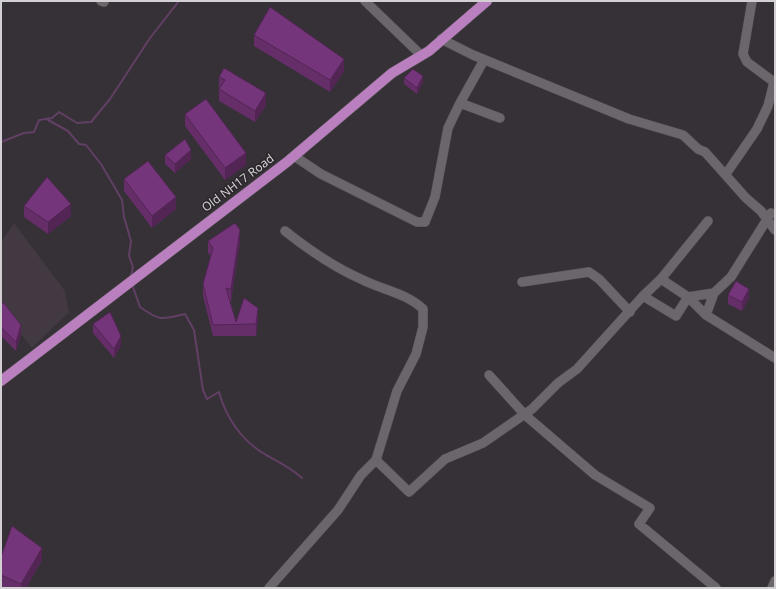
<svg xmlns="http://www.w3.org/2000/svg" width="776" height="589" font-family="'Noto Sans',sans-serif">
	<rect width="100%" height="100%" fill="#353136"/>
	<path fill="#423942" d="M14,223L65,291L69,312L32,348L1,309V239L2,241Z"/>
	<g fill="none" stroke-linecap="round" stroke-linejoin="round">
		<path stroke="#623f65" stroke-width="2" d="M48,120L68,131L79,144L86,145L101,164L122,200L124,217L131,241L129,256L133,267L131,276
			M1,142L24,133L34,132L39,120L52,118L59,112L77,123L91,122L110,99L150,38L179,1
			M133,287L140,307C161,322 162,319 185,314L194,330L203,390L207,399L219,392C226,418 242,441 266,455C279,462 291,468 302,478"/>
		<defs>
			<path id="minor" d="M101,1L104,2
				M365,1L421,55
				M441,39L473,55L629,119L683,135L698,149L705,152L746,198L761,211L775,230
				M460,103L500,118
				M294,156L321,174L417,222H425L435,197L448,128L460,103L484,60
				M726,174L757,129L768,106L774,82L747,62L743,54L752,1
				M285,231C309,250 335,268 363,280C383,290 406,293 423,309V327L416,354L397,391L376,460
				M661,279L708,221
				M522,282L589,272L599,279L630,312
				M643,296L661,279L688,297L714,293
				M706,315L714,293L731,277L771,213
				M489,375L525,415L595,475L650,508L639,524L716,588
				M269,588L338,510L361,475L376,460L409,492L445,459L483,443L532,409L558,383L577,369L643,296L676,316L688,297L706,315L775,358
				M772,588L775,581"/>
			<path id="major" d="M1,381L287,162L392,73L429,51L487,1"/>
		</defs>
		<use href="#minor" stroke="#545054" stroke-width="10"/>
		<use href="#major" stroke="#545054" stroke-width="11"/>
		<use href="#minor" stroke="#6b666b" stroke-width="9"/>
		<use href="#major" stroke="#ba7fbe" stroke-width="10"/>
	</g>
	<path fill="#652e69" d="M254,35L344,71L330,92L254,46Z
		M219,77L266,105L255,122L219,101Z
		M404,78L423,82L417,94L404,84Z
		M185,114L246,165L225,180L185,126Z
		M165,155L191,159L175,173L165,164Z
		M124,179L176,209L152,228L124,191Z
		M24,206L71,216L48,234L24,217Z
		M208,241L240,242L231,301H230L236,322L258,320L256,336H213L203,296V284L211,256L208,253Z
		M728,295L749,298L742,311L728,304Z
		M1,305L21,334L16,351L1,336Z
		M93,324L121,345L114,358L93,333Z
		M1,557L42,560L26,588H3L1,587Z"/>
	<path fill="#522555" d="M344,59V71L330,92V80Z
		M423,76V82L417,94V88Z
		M266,93V105L255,122V111Z
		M191,150V159L175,173V164Z
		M246,153V165L225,180V168Z
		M176,197V209L152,228V216Z
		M71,204V216L48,234V222Z
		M240,230V242L231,301V289Z
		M749,289V298L742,311V302Z
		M258,308V320L256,336V324Z
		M21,325V334L16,351V342Z
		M121,336V345L114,358V349Z
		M42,548V560L26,588H21V584Z"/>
	<path fill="#75357a" stroke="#522555" d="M270,7L344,59L330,80L254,35Z
		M224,68L266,93L255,111L219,89L225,80L219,77Z
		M413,69L423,76L417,88L404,78Z
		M206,99L246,153L225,168L185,114Z
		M185,139L191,150L175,164L165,155Z
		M148,161L176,197L152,216L124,179Z
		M47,177L71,204L48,222L24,206Z
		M235,223L240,230L231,289L226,288L236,322L244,298L258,308L256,324L213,325L203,284L213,248L208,241Z
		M736,281L749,289L742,302L728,295Z
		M3,302L21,325L16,342L1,327V305Z
		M110,312L121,336L114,349L93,324Z
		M12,526L42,548L21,584L1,575V557Z"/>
	<g text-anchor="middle" stroke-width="3" stroke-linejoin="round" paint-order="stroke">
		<g font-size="12" fill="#d3d0d3" stroke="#2b272c">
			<text transform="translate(238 183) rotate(-37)" y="4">Old NH17 Road</text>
		</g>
	</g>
	<rect width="776" height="589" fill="none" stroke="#d3d0d3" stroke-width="4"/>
</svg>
